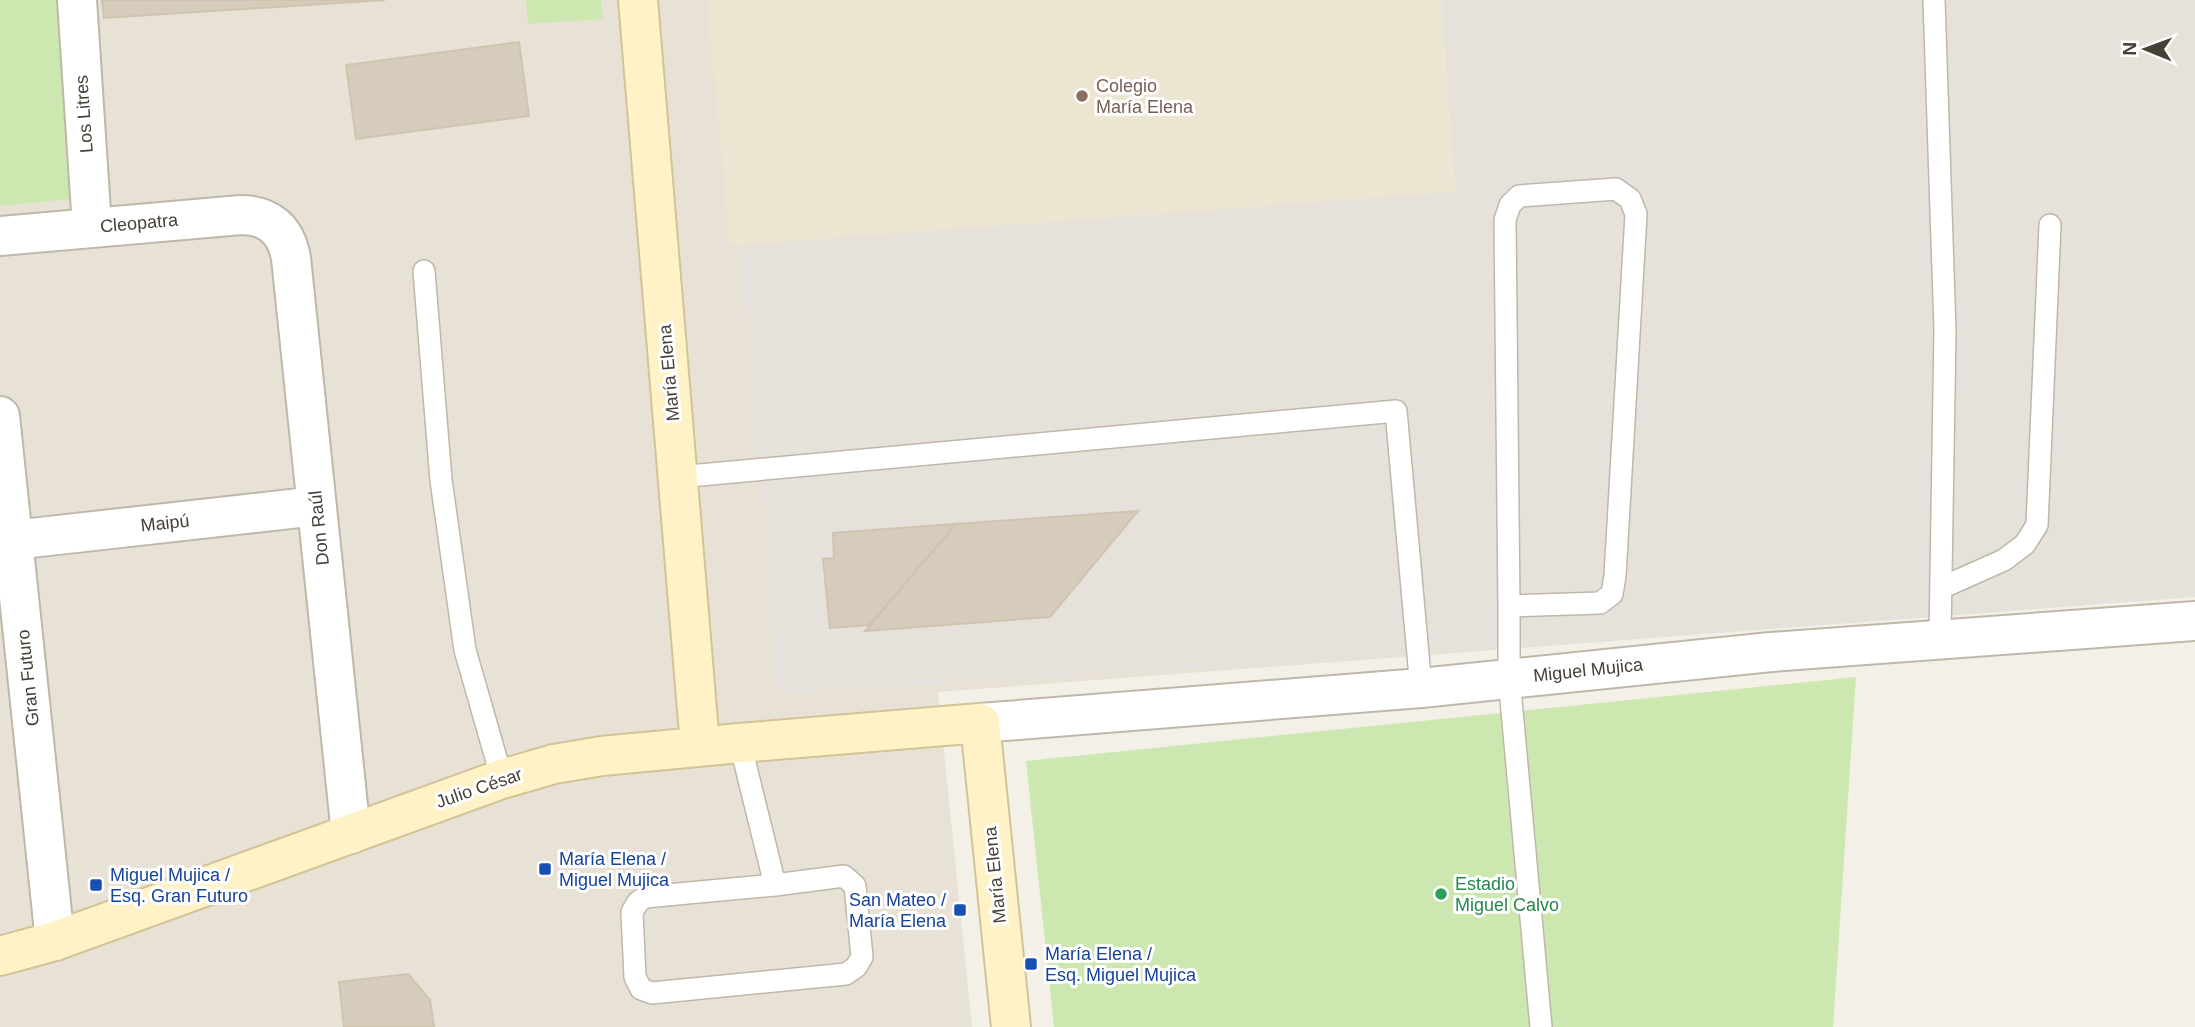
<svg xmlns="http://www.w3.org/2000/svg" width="2195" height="1027" font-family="Helvetica,sans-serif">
	<rect width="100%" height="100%" fill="#f3f0e7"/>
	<path fill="#e7e2d5" d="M0,0H1441L1480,651L938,692L972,1027H0Z"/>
	<path fill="#e6e1db" d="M1441,0H2195V597L1480,651L778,693L740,245L1455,192Z"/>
	<path fill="#ece5d1" d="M707,0H1441L1455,192L730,246Z"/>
	<path fill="#cde7b0" d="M0,0H57L79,198L0,206Z
		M526,0H601L603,19L528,24Z
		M1856,677L1833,1027H1054L1026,761Z"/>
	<path fill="#d5ccbc" stroke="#d0c4af" stroke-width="2" d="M102,0H385L104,18Z
		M519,42L529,116L356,139L346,65Z
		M1138,511L1050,617L865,631L956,524Z
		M956,524L869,625L830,628L823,559L834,558L833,533Z
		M408,974L430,1000L434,1027H344L339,982Z"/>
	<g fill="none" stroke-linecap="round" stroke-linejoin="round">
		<defs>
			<path id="lane" d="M1934,0L1945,330L1940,638
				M1616,189L1630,199L1636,214L1615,576L1612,594L1600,603L1509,606L1505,220L1510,205L1519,196Z
				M424,271L441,480L465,650L502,779
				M678,477L1396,411L1421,688
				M1941,588L2004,560L2025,544L2037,525L2050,225
				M1509,606V678L1541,1027
				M740,743L775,885
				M844,876L855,886L862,957L856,967L846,974L652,993L641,989L635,977L632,912L638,902L645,897L775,885Z"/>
			<path id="street" d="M77,0L92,227
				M0,236L241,215C269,215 286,230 291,258L351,834
				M0,416L55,941
				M13,540L317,506
				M980,723L1421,688L1771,652L2195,621"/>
			<path id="secondary" d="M638,0L700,746
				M0,956L55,941L502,779L554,764L602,756L740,743L980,723L1011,1027"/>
		</defs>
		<use href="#lane" stroke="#bfb8a9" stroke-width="24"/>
		<use href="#street" stroke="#bfb8a9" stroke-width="42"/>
		<use href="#secondary" stroke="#d3c497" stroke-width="42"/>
		<use href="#lane" stroke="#fff" stroke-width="21"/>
		<use href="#street" stroke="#fff" stroke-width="38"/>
		<use href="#secondary" stroke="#fef2c6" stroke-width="38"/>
	</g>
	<circle fill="#8d6e63" stroke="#fff" stroke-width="2.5" cx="1082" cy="96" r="7"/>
	<g fill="#1a4fb4" stroke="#fff" stroke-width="2.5">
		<rect x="538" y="862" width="14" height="14" rx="3.5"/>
		<rect x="89" y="878" width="14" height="14" rx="3.5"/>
		<rect x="953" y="903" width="14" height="14" rx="3.5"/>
		<rect x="1024" y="957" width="14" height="14" rx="3.5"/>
	</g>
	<circle fill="#2e9e5b" stroke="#fff" stroke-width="2.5" cx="1441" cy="894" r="7"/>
	<g text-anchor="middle" stroke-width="6" stroke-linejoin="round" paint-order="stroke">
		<g font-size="18" fill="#785e54" stroke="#fff" text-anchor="start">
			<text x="1096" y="92">Colegio<tspan x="1096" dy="21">María Elena</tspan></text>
		</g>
		<g font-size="18" fill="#464036" stroke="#fff">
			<text transform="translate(84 114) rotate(-94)" y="6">Los Litres</text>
			<text transform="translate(139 223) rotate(-5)" y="6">Cleopatra</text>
			<text transform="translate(669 373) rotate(-95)" y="6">María Elena</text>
			<text transform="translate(165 523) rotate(-6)" y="6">Maipú</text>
			<text transform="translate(319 528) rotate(-96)" y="6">Don Raúl</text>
			<text transform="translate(1588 670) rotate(-6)" y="6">Miguel Mujica</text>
			<text transform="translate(28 678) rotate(-96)" y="6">Gran Futuro</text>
			<text transform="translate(479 788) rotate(-19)" y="6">Julio César</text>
			<text transform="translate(995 875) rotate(-96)" y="6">María Elena</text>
		</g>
		<g font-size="18" fill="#164399" stroke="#fff" text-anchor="start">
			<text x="559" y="865">María Elena /<tspan x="559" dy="21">Miguel Mujica</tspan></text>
			<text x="110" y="881">Miguel Mujica /<tspan x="110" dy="21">Esq. Gran Futuro</tspan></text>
			<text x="946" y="906" text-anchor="end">San Mateo /<tspan x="946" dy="21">María Elena</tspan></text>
			<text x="1045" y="960">María Elena /<tspan x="1045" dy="21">Esq. Miguel Mujica</tspan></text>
		</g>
		<g font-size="18" fill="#27864d" stroke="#fff" text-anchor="start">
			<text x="1455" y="890">Estadio<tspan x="1455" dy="21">Miguel Calvo</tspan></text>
		</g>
	</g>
	<g transform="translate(2146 49) rotate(271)" stroke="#ffffff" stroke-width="5" paint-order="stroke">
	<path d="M0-5L12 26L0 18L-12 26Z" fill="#464036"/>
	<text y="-10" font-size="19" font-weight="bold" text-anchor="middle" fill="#464036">N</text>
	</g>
</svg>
